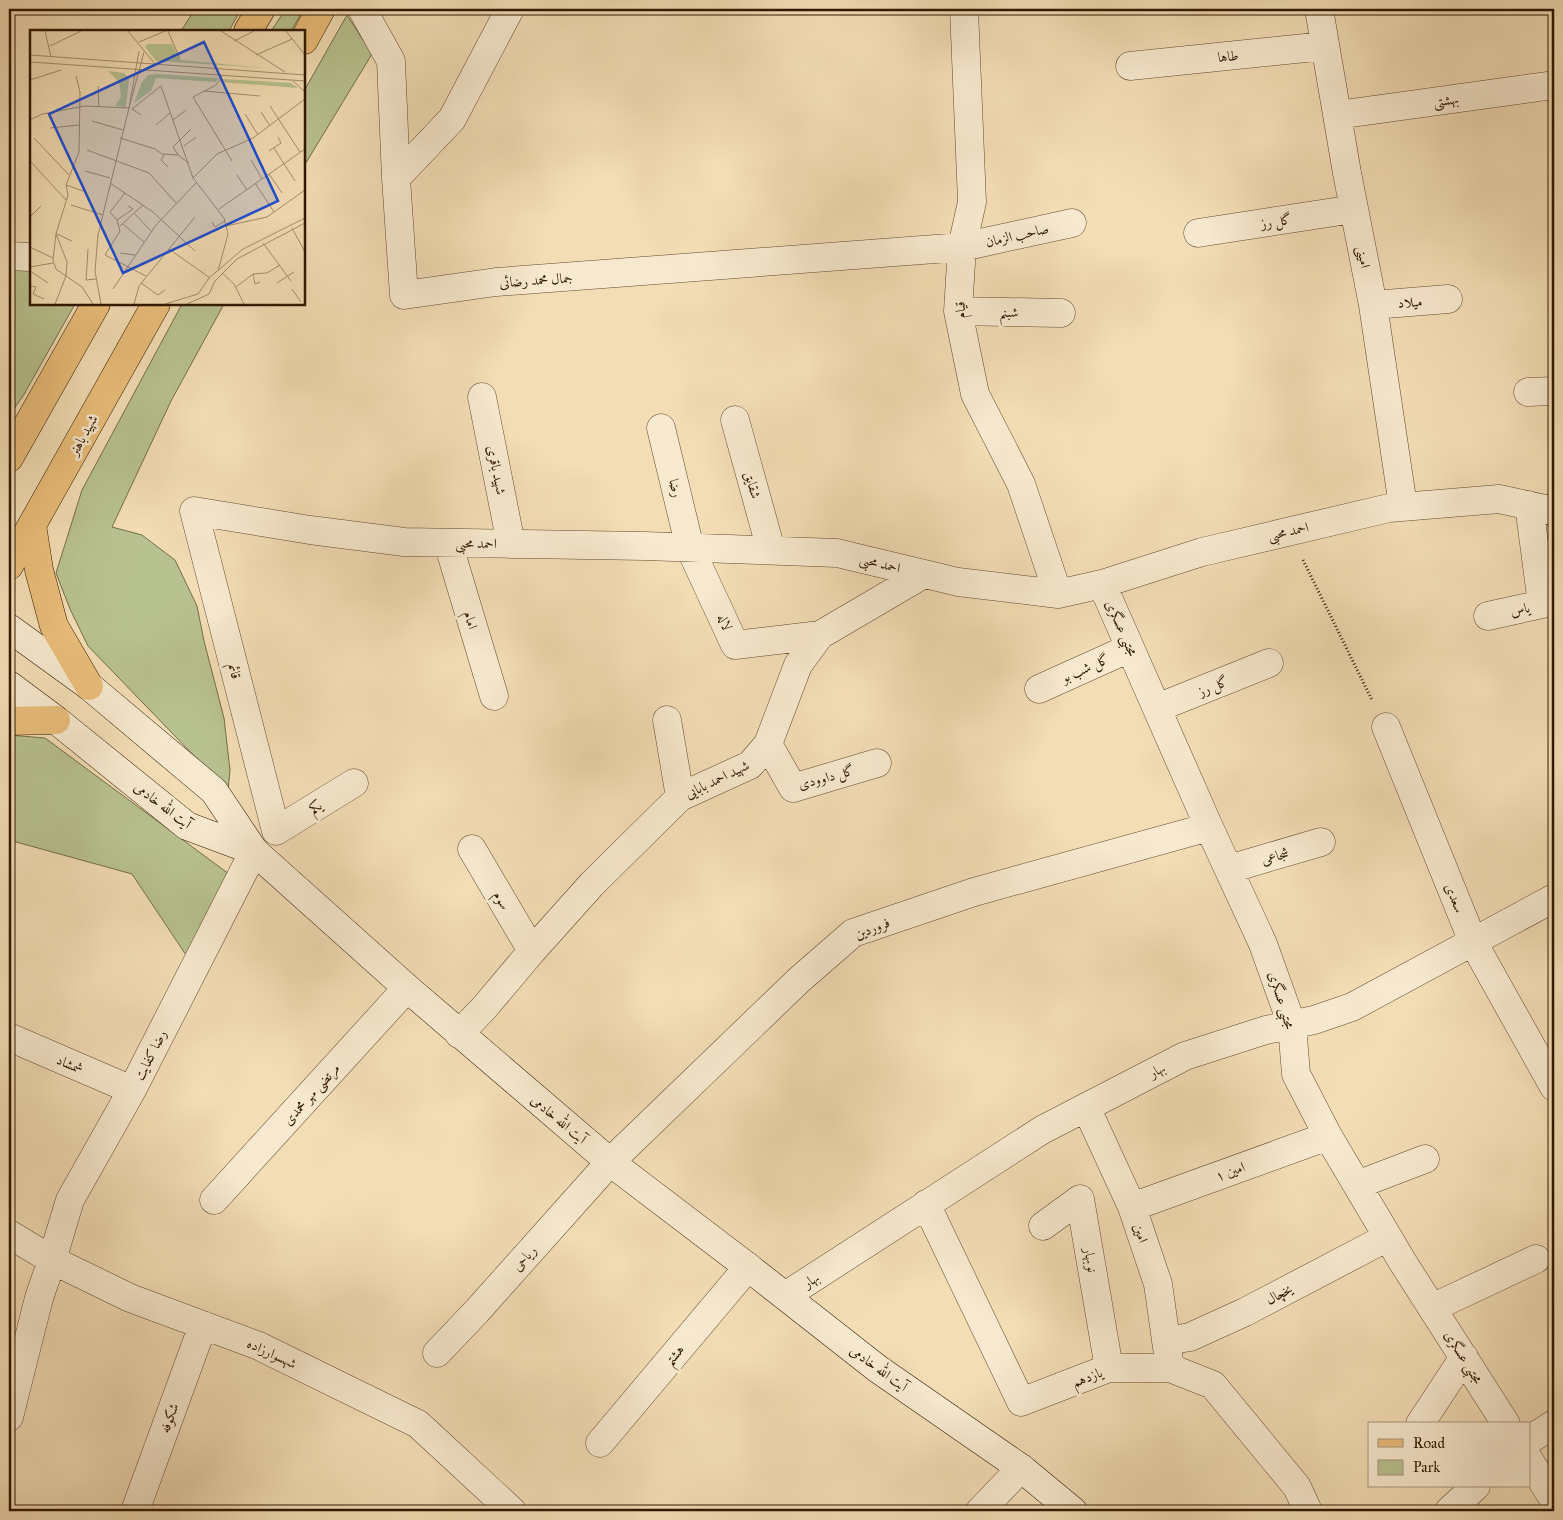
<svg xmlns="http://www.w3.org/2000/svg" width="1563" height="1520" font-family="'IM FELL Great Primer',Amiri,serif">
	<rect width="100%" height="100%" fill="#f3ddb5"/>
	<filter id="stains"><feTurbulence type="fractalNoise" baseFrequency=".004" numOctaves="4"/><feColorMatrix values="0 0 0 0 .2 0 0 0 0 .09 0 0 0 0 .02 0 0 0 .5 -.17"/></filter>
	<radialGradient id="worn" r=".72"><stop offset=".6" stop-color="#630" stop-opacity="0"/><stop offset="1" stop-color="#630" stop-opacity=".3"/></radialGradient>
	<path fill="#b8c290" stroke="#746d48" d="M195,9H241L229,31H181Z
		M286,9H304L291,31H271Z
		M347,15L372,54L304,166V91Z
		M31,260V304H75L23,396L9,416V261Z
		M182,304H224L171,401L112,527L142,535L175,560L197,606L204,641L224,718L230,770L228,791L88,646L70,609L56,573L82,490Z
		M9,735L45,738L229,874L188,958L132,874L9,840Z"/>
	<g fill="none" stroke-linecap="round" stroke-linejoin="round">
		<defs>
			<path id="street" d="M362,9L391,61L396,178L404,295L496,282L962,247L1072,223
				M964,9L972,202L962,247L958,311L975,394L1021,484L1058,594
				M1319,9L1347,173L1373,305L1403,506
				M1130,66L1325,46
				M1337,115L1554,85
				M396,178L452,119L510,9
				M1198,233L1354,209
				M9,256L31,257
				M1373,305L1448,299
				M958,311L1061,313
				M1528,392L1554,391
				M482,397L511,544
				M735,420L771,550
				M661,428L690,548L735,645L820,635
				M448,543L494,696
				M1102,584L1209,827L1263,944L1292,1025L1296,1074L1328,1136L1402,1261L1506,1424
				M1488,616L1542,604L1529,505
				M1039,689L1130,648
				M1157,708L1269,663
				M667,720L680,797
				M1386,727L1473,942L1554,1087
				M768,744L793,788L877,763
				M354,783L276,831L194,511L310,530L404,542L645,546L837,553L958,582L1058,594L1102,584L1202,552L1389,508L1499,499L1554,511
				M472,849L532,951
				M1229,869L1321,842
				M459,1034L484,1008L532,951L592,884L680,797L750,765L768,744L798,665L820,635L924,574
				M9,1037L132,1090
				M1086,1107L1132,1207L1158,1284L1170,1368
				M1357,1185L1425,1159
				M214,1200L407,988
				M926,1204L1021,1402L1109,1368H1170L1213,1385L1297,1487L1308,1511
				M1132,1207L1328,1136
				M1043,1226L1080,1199L1109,1368
				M9,1234L52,1260L130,1298L259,1346L418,1424L512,1511
				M785,1296L1042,1130L1185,1056L1266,1030L1314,1020L1352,1007L1554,898
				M1432,1308L1536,1259
				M1166,1341L1190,1337L1245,1312L1388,1237
				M437,1353L477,1311L610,1162L799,980L853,933L974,892L1209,827
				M9,1417L39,1298L52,1260L70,1200L132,1090L254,851
				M1420,1424L1464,1357
				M1529,1440L1554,1424
				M600,1443L748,1267
				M1529,1460L1554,1500
				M135,1511L203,1325
				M980,1511L1021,1468
				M1449,1511L1476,1486"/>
			<path id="secondary" d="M9,628L89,686L214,791L254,851
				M9,685L56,720L187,826L254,851L407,988L610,1162L748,1267L878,1369L1021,1468L1073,1511"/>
			<path id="primary" d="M248,31L261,9
				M304,40L321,9
				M9,458L96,304
				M32,525L39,570L54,626L89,686
				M9,566L156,304
				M9,721L56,720"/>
		</defs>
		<use href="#street" stroke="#62492d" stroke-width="29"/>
		<use href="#secondary" stroke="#311800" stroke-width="29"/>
		<use href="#primary" stroke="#311800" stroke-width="29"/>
		<path stroke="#311800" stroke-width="3" stroke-dasharray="1 2.5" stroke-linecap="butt" d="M1303,560L1372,700"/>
		<use href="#street" stroke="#f7e9cf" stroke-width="28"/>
		<use href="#secondary" stroke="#f7e9cf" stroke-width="28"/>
		<use href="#primary" stroke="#eabe7a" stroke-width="28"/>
	</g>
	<g text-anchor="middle" stroke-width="5" stroke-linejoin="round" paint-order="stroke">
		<g font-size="14" fill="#311800" stroke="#f7e9cf">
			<text transform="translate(1228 56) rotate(-6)" y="5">طاها</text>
			<text transform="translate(1446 100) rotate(-8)" y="5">بهشتی</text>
			<text transform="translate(1276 221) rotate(-9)" y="5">گل رز</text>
			<text transform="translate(1017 235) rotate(-13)" y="5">صاحب الزمان</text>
			<text transform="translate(1364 257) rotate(79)" y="5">امینی</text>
			<text transform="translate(536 280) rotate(-4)" y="5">جمال محمد رضائی</text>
			<text transform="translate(1410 302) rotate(-4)" y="5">میلاد</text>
			<text transform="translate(960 310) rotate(-94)" y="5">قیام</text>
			<text transform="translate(1009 312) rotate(1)" y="5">شبنم</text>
			<text transform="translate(83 435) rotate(-61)" y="5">شهید باهنر</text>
			<text transform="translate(497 470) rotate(79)" y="5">شهید باقری</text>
			<text transform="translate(753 485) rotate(74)" y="5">شقایق</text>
			<text transform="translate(676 488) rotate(76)" y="5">رضا</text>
			<text transform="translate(1288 531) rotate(-13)" y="5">احمد محبی</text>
			<text transform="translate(476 543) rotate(1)" y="5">احمد محبی</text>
			<text transform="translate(880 563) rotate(14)" y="5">احمد محبی</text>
			<text transform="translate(1520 609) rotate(-12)" y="5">یاس</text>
			<text transform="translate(471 620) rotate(73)" y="5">امام</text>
			<text transform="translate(725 622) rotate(65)" y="5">لاله</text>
			<text transform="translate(1122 628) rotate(66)" y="5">مجتبی عسگری</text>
			<text transform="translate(1085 668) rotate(-24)" y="5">گل شب بو</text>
			<text transform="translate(235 671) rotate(76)" y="5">قائم</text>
			<text transform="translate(1213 686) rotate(-22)" y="5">گل رز</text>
			<text transform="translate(826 777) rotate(-15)" y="5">گل داوودی</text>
			<text transform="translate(717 779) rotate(-26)" y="5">شهید احمد بابایی</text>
			<text transform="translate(163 805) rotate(37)" y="5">آیت الله خادمی</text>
			<text transform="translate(315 807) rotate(-32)" y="5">یکم</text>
			<text transform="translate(1275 856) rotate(-16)" y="5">شجاعی</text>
			<text transform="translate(1455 898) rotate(68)" y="5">سعدی</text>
			<text transform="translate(502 900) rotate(59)" y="5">سوم</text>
			<text transform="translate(872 928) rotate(-22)" y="5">فروردین</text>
			<text transform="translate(1282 1000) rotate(73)" y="5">مجتبی عسگری</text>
			<text transform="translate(150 1055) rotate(-63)" y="5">رضا کفایت</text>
			<text transform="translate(70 1064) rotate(23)" y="5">شمشاد</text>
			<text transform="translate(1157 1070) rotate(-28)" y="5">بهار</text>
			<text transform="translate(311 1094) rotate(-48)" y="5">مرتضی مهر محمدی</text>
			<text transform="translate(559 1119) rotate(40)" y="5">آیت الله خادمی</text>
			<text transform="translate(1230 1171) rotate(-20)" y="5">امین ۱</text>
			<text transform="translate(1141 1233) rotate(71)" y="5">امین</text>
			<text transform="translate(524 1258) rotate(-48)" y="5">ریاحی</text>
			<text transform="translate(1091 1260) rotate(80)" y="5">نوبهار</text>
			<text transform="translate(811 1280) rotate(-33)" y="5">بهار</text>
			<text transform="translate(1279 1294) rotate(-28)" y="5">یخچال</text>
			<text transform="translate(272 1353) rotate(25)" y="5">شهسوارزاده</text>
			<text transform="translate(674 1355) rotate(-50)" y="5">هشتم</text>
			<text transform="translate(1464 1357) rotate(58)" y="5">مجتبی عسگری</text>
			<text transform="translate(879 1368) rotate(36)" y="5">آیت الله خادمی</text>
			<text transform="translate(1087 1377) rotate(-21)" y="5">یازدهم</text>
			<text transform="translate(169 1418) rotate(-70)" y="5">شکوفه</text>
		</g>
	</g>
	<g transform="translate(30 30)">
		<rect width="275" height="275" fill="#f3ddb5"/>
		<path d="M118,14H142L150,30L237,38L126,31L115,17ZM78,41L94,43L99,48L96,77L85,76L91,67L89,52ZM128,44L189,48L186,52L126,48L121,61L104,73L112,52L118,45ZM193,49L261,53L268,58L190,52Z" fill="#b8c290"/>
		<path fill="none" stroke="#a58e6d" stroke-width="1" d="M15,1L21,27M98,1L125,34M138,1L150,29M191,1L255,42M256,1L275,25M204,11L224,1M109,12L135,1M20,16L51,1M0,25L275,45M226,25L262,9M0,32L275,51M193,45L186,55L163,67L202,131M46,46L50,62L49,122L36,155L38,165L26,204L23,230L26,239L52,257L63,274M0,50L31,40M263,51L275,62M68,56L69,77M174,61L230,66M240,76L270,122M99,78L114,22M231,82L240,96M215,84L228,105M111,85L102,79L131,56L163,148L194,188L198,204L188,241M0,90L12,84L55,76L99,78M143,90L156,80M62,91L93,100M126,95L140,83M20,98L49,95M4,108L39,145M90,108L125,119L132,124L148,125L159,133M154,116L166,107M244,118L265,151M57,120L119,143L147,174M239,121L251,113L248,107M134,125L131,130L138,137M148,125L143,117L161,99M221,130L232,149M0,131L36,170M55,141L80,148M239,144L252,163M207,145L217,160M163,148L187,124L223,108L275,69M80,153L123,182L165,221M225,153L244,182M36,155L56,162M95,163L80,182L87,190L90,201L75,225L116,246M41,175L73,185M189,179L275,119M105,184L121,201M0,187L11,176M87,190L103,179L98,176M182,192L185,197L195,191M93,194L114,212M90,196L113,175M196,196L237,187L275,160M262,198L275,222M27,204L42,211M233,213L261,251M0,217L23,228M58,219L56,250L66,249M139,219L180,248M90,223L105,225M0,237L23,233M0,241L18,253M192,243L204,254L214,274M223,244L225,254L230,252M111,253L128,265L135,260M247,253L264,242M0,256L6,257L3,264L14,269M206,257L223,244L237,243L250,235M83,259L126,195L167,152M262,259L271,272M25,274L36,246L37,232L26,204M71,274L65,241L68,205L99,78L109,21M104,274L109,256L165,187M135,274L168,264L179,248L213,219L275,188M157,274L179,264L185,251L207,229L275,193"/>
		<path fill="#1d4ed8" fill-opacity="0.15" stroke="#1d4ed8" stroke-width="2.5" d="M174,12L248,171L93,243L19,84Z"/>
		<rect width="275" height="275" fill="none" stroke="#311800" stroke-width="2.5"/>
	</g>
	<rect width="1563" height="1520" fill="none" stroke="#f3ddb5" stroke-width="30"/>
	<rect x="10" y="10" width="1543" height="1500" fill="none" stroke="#311800" stroke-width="2.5"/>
	<rect x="15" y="15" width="1533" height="1490" fill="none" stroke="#311800"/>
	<rect x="1368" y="1422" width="162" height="65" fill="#f7e9cf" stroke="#a8957c"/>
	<rect x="1378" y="1439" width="25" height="8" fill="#eabe7a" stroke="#a8957c"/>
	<text x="1413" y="1448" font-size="15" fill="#311800">Road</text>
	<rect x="1378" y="1460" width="25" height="15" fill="#b8c290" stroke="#a8957c"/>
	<text x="1413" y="1472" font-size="15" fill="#311800">Park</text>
	<rect width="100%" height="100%" filter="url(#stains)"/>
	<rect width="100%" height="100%" fill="url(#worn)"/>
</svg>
